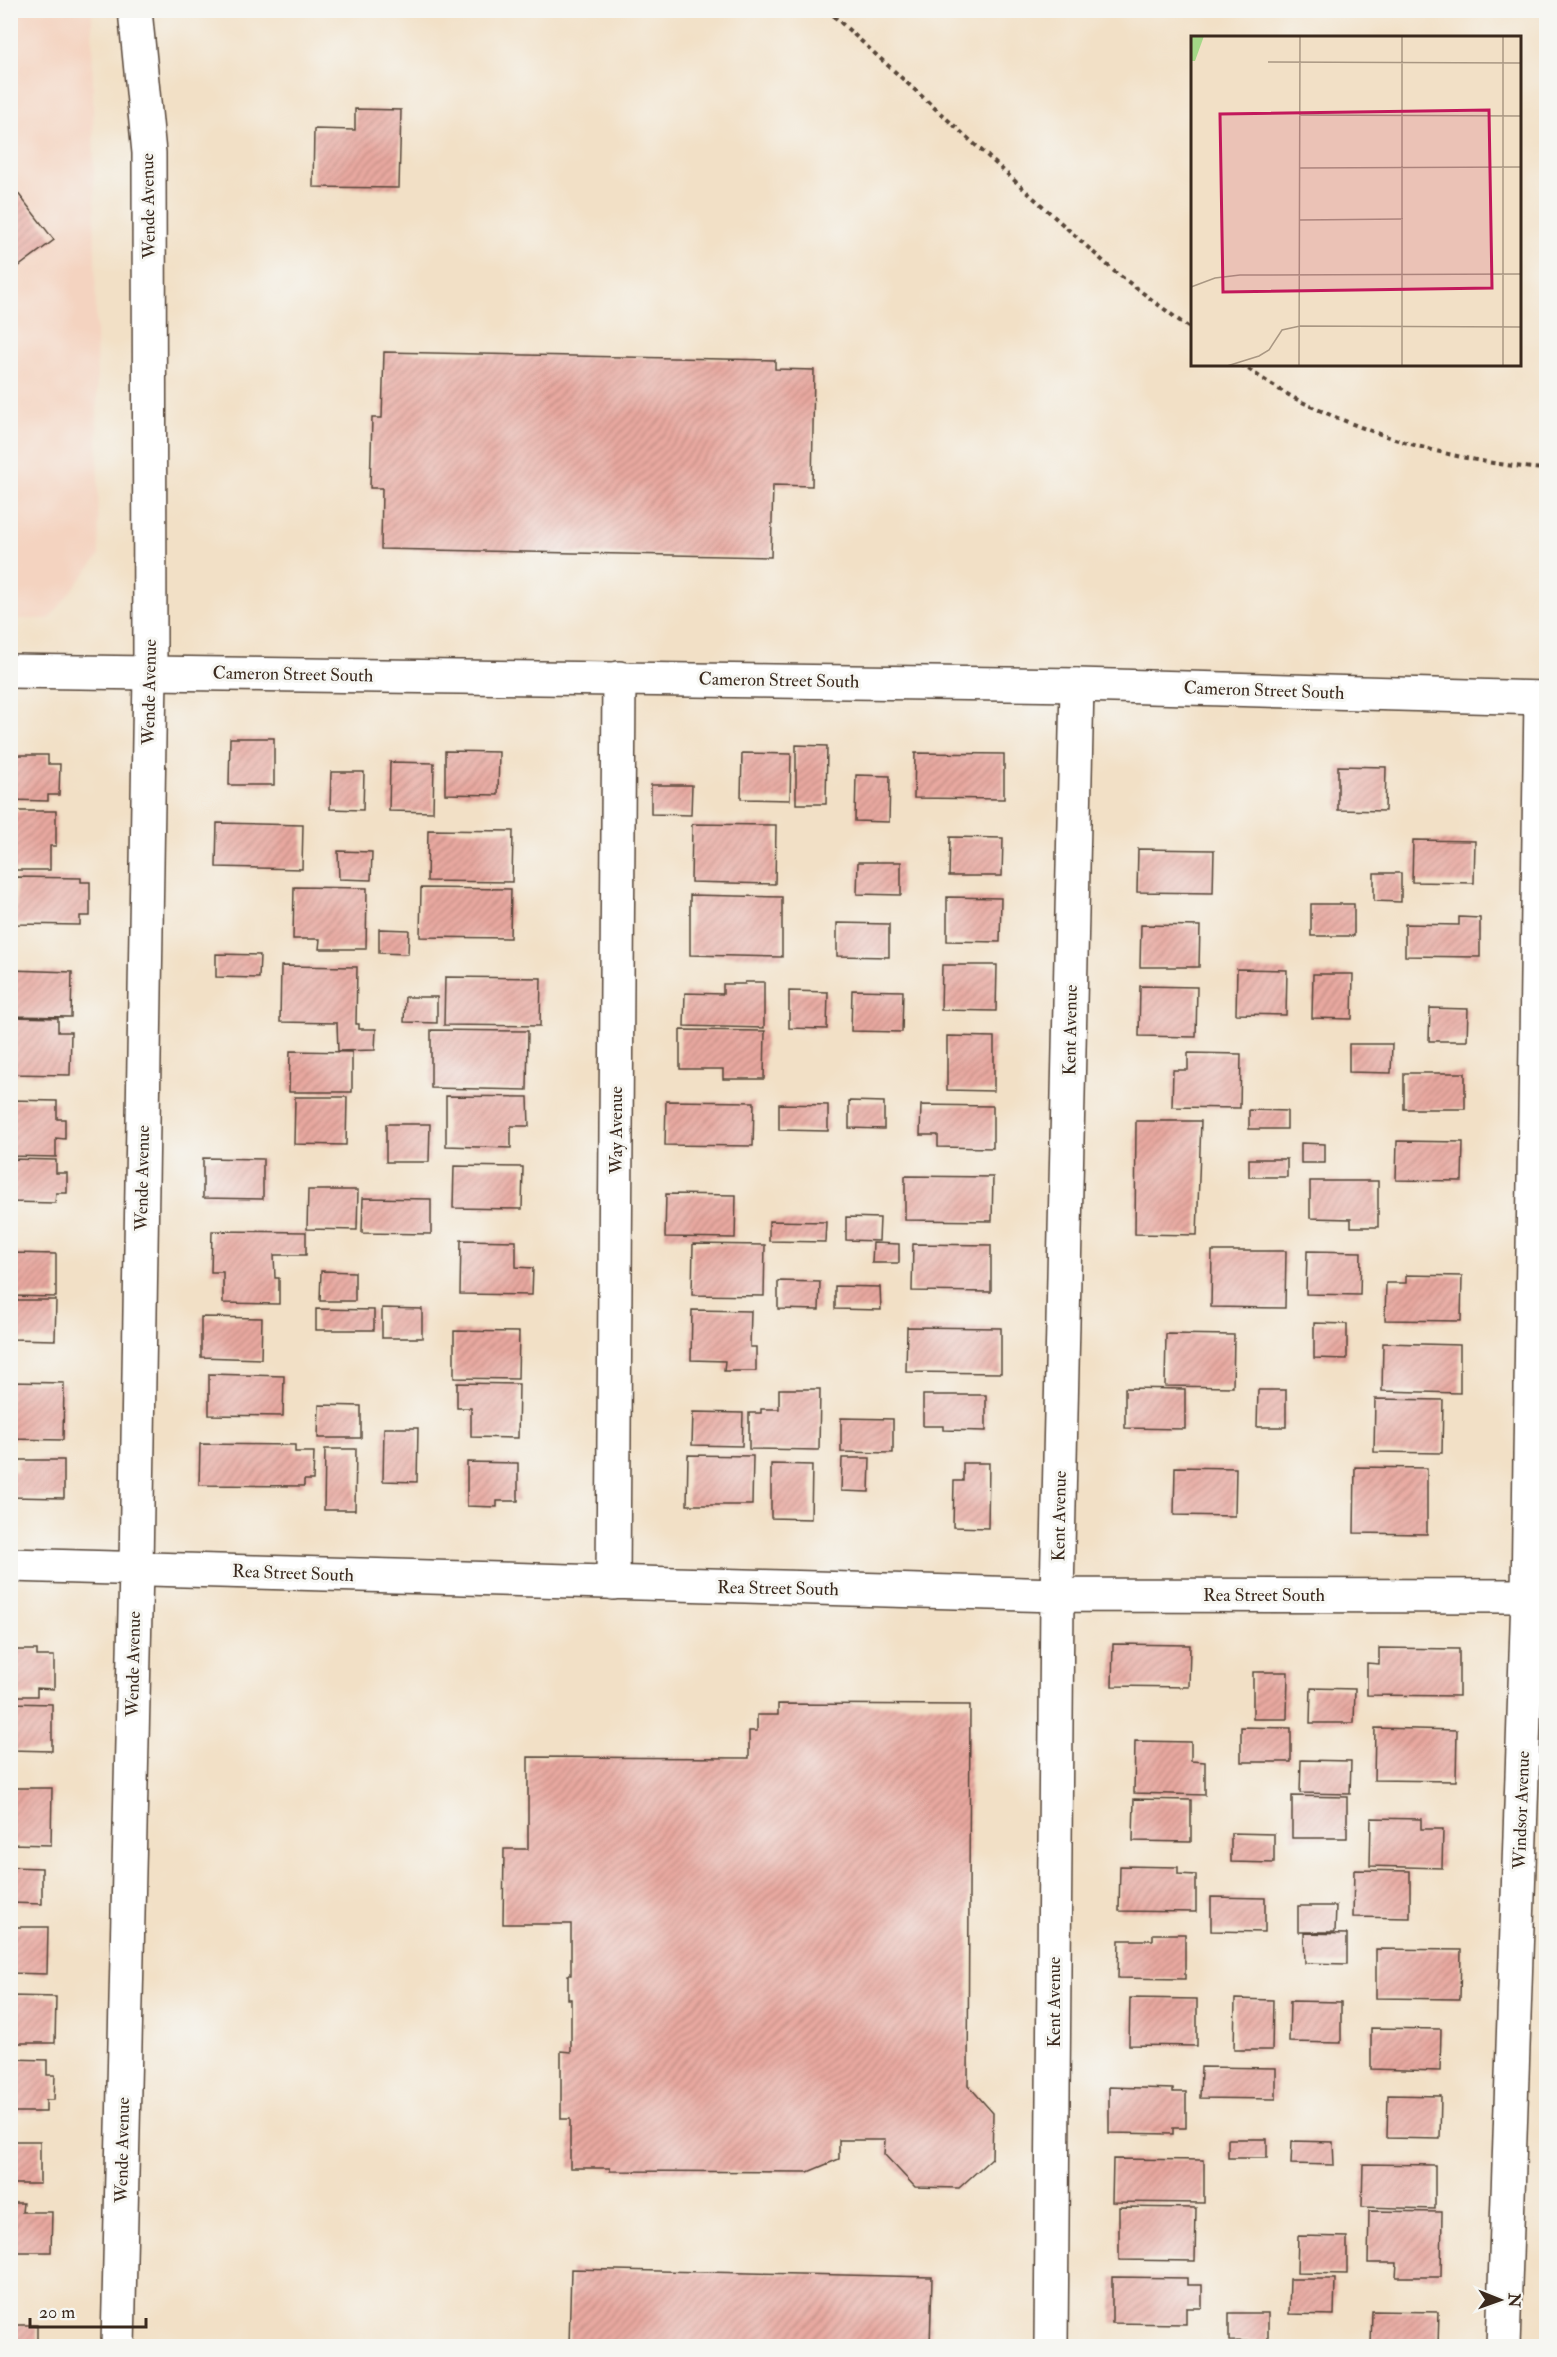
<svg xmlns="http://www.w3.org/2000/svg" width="1557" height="2357" font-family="'IM FELL Double Pica',serif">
	<defs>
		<pattern id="building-hatch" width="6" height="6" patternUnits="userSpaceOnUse" patternTransform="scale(1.5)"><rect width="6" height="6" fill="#e9a9a0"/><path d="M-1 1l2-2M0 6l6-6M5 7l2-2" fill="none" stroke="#be8a82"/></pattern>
	</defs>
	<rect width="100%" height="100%" fill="#f6f6f2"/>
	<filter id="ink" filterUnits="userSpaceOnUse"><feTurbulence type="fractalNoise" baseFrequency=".0167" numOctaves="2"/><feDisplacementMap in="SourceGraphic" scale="12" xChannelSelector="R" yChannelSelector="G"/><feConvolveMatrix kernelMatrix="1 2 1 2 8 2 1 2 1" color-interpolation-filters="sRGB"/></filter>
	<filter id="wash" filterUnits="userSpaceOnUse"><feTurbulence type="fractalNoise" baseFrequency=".008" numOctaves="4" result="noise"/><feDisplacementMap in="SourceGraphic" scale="24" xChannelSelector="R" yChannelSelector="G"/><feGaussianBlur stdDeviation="1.35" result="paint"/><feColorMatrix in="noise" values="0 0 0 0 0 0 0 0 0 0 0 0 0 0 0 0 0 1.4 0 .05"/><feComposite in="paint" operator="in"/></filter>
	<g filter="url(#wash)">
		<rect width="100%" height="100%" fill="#f2e0c6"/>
		<path fill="#f4d3c0" d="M11,11L92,12L99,556L49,619H11Z"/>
		<g id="blocks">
			<path fill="url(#building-hatch)" d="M355,109L401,110L399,188L313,187L314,129L355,130Z
				M17,192L54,240L10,273V197Z
				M384,352L775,360V369L814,370L812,486L773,485L771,557L381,549L382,488H370L372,418H382Z
				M230,738H274V785H229Z
				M796,745L827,746L826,804H796Z
				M445,751L499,752L498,795L445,794Z
				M742,753L791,754L790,800L741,799Z
				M915,753L1004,754V799L914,798Z
				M10,755H48V764H60L59,795H48V801L10,800Z
				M390,762L434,763L433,812L389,811Z
				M1338,766L1386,767L1385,811L1338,810Z
				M331,772H364L363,810L330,809Z
				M856,775L890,776L889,822L855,821Z
				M651,785H692L691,815L651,814Z
				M10,811H56V846H50V870H10Z
				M217,823L303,825L302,869L216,867Z
				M692,824L776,825L775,884L691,882Z
				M428,830L513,831L512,882L427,881Z
				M950,837L1003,838L1002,876H949Z
				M1413,840L1475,841L1474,883L1412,882Z
				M1138,849L1214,850L1213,893L1137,892Z
				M338,851L372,852L371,880L339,879Z
				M858,862H901V895L857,894Z
				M1374,873H1401V902L1374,901Z
				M16,877L81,878V882H90V916H80V925L16,924Z
				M294,887L367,888L366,949H319L320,939H293Z
				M421,888L511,889L510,938L420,937Z
				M690,895L782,897V957L690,955Z
				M947,897L1001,898L1000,942L947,941Z
				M1311,904H1354V936H1311Z
				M1459,917L1480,918V957L1405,956V924L1459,925Z
				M837,923L889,924V957L837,956Z
				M1141,925L1200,926L1199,967H1140Z
				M379,929L409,930L408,954L379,953Z
				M216,954L260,955L259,978L216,977Z
				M942,965H997L996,1011L941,1010Z
				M281,966L357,967L356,1024H359V1029H376L375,1050L338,1051L337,1023L280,1022Z
				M1237,969L1287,970L1286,1015L1236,1014Z
				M10,970L72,972L71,1017L10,1016Z
				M1313,974H1353L1352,1019L1312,1018Z
				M445,977L541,978L540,1026L444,1025Z
				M745,982H764V1028L684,1026L685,993L723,994V984H745Z
				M1140,986L1197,987L1196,1037L1139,1036Z
				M852,990L903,991L902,1032L851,1031Z
				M789,991L828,992L827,1029L789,1028Z
				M405,997H437V1023L404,1022Z
				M1430,1008L1468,1009L1467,1041H1429Z
				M10,1017L58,1018V1032H71L70,1075L10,1074Z
				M431,1030L528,1031L527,1090L431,1088Z
				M680,1030L765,1031L764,1079H723V1069H680Z
				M947,1036L994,1037V1091L947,1090Z
				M1349,1044H1392L1391,1073L1349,1072Z
				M290,1051L352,1052V1092H289Z
				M1188,1053L1241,1054L1240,1108L1172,1107L1173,1070H1188Z
				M1404,1073H1465V1109H1404Z
				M446,1096L528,1097L529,1126H511V1148L446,1146Z
				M295,1097H347L346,1145L294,1144Z
				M10,1100L57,1101V1119H65V1139L56,1138V1157L10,1156Z
				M666,1101L754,1102L753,1146L665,1145Z
				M849,1101L884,1102V1129L849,1128Z
				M779,1104L828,1105V1131L779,1130Z
				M921,1105L993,1106V1148L938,1147V1135H920Z
				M1249,1110L1287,1111V1129H1249Z
				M1136,1121H1201L1197,1235L1135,1234Z
				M386,1124H430L429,1162H386Z
				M1397,1141L1463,1142L1462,1181L1396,1180Z
				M1301,1143L1325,1144V1163H1301Z
				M203,1158L263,1159V1199L203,1198Z
				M10,1159L56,1160V1173H67V1193H56L55,1203L10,1202Z
				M1249,1159H1287V1177H1249Z
				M454,1166L523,1167L522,1209L453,1208Z
				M905,1176L993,1177L992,1221L905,1220Z
				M1310,1181H1378V1227H1351V1219L1310,1218Z
				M308,1190H358L357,1230L307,1229Z
				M666,1194L736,1195L735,1238L665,1237Z
				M363,1198L431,1199V1234L362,1233Z
				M846,1217L880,1218L879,1241L846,1240Z
				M769,1221L826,1222L825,1242L769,1241Z
				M212,1231L306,1232V1255H274L275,1278H279V1304L223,1303V1272H211Z
				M461,1240L516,1241V1267L533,1268L532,1295L460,1294Z
				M873,1243L899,1244V1263H872Z
				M693,1244L765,1245L764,1296L692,1295Z
				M913,1244L991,1245V1292L912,1291Z
				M1212,1251H1286L1285,1308L1211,1307Z
				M1307,1251L1361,1252L1360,1295L1306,1294Z
				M10,1253L56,1254V1297L10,1296Z
				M321,1271L355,1272V1301H320Z
				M1406,1275L1462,1276L1461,1321L1385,1320L1386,1283H1406Z
				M778,1281L820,1282L819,1310L778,1309Z
				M835,1286L880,1287L881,1310L835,1309Z
				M10,1300H56L55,1340L10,1339Z
				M382,1308L422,1309V1338H382Z
				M316,1309L374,1310V1330H316Z
				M692,1310L751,1311L750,1347H756V1371H724L725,1361L691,1360Z
				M201,1317L262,1318L261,1359L201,1357Z
				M1314,1323L1347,1324V1359L1314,1358Z
				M907,1327L1001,1328V1373L906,1372Z
				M454,1331L519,1332L518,1379L454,1378Z
				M1166,1334L1234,1335L1233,1387L1165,1386Z
				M1383,1343L1460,1345V1393L1382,1391Z
				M209,1374L284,1376L283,1416L209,1415Z
				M10,1382L64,1383L63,1440L10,1439Z
				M457,1383L519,1384L518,1438L471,1437V1408H457Z
				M1125,1388L1185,1389V1429L1125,1428Z
				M779,1389H820L819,1450L749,1449V1413H761V1409H779Z
				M1258,1390H1286V1427H1257Z
				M923,1395H986V1431L943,1430V1426H923Z
				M1375,1399L1443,1400L1442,1453L1374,1452Z
				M319,1405L361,1406V1438H318Z
				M693,1412L743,1413L742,1446L692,1445Z
				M841,1418L893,1419V1453L841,1452Z
				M384,1428H418L417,1482L383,1481Z
				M200,1444L295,1445V1452H314L313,1480H304V1486L199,1485Z
				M325,1449H356L355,1510H324Z
				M688,1455L753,1456L752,1505H687Z
				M842,1458H870L869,1492L841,1491Z
				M18,1460H64V1498L10,1497V1471L18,1472Z
				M467,1462L518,1463V1501H497V1507L467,1506Z
				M963,1463H989L988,1528L953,1527L954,1481H963Z
				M771,1464L812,1465L811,1519L771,1518Z
				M1175,1467L1236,1468L1235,1516L1174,1515Z
				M1355,1467L1427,1468V1534L1354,1533Z
				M1113,1644L1190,1645L1189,1687L1112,1686Z
				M1379,1648L1459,1649V1696L1367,1695V1663L1379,1664Z
				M10,1650H37V1656H54V1689L37,1688V1696H10Z
				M1253,1672H1288L1287,1719H1253Z
				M1311,1688L1355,1689L1354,1723H1310Z
				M10,1703L52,1704V1751L10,1750Z
				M778,1704L970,1705L968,2085L993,2113L992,2158L959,2188L915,2187L884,2154L885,2140H839V2159L808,2172L610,2171V2168H570V2119H561V2051L571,2052V1999H568V1975H571V1924H503L504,1849H528V1757L749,1758V1731H757V1715H778Z
				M1241,1727L1291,1728V1762H1241Z
				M1375,1728L1457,1730L1456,1781L1374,1780Z
				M1135,1741L1191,1742V1761L1205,1762V1795L1134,1793Z
				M1301,1760L1351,1761L1350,1794L1300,1793Z
				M10,1788H52L51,1845L10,1844Z
				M1292,1796L1347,1797V1838H1292Z
				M1134,1799L1191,1800V1842L1133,1841Z
				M1371,1818L1421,1819V1829H1443L1442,1868L1370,1866Z
				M1231,1833L1274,1834V1863L1231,1862Z
				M1120,1866L1178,1867V1874L1196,1875V1912L1119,1911Z
				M10,1867L42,1868V1904L10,1903Z
				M1354,1870L1410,1871V1918L1353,1917Z
				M1211,1897L1265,1898V1932L1211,1931Z
				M1298,1906H1336L1335,1932H1298Z
				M10,1927H48L47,1974L10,1973Z
				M1304,1933L1347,1934V1964L1305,1963Z
				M1153,1934H1185V1979L1118,1978L1119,1940H1153Z
				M1376,1949L1461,1950L1460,1999L1376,1998Z
				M10,1996L56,1997L55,2043H10Z
				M1130,1998L1197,1999V2046L1129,2045Z
				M1235,1999L1273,2000L1272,2050H1234Z
				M1290,2001L1341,2002V2043L1289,2042Z
				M1371,2028L1441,2029L1440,2071L1371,2069Z
				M10,2059L47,2060V2075H55L54,2100H46V2112H10Z
				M1201,2067L1276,2068V2099L1200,2098Z
				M1109,2087L1173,2089V2092H1186V2128H1173V2134L1109,2133Z
				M1388,2095L1441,2096L1440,2139L1387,2138Z
				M1228,2139H1267V2158H1228Z
				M10,2141H40V2184H10Z
				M1292,2141L1333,2142L1334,2165L1291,2164Z
				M1113,2159L1204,2160V2203L1112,2202Z
				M1363,2164L1435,2165V2209L1362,2207Z
				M10,2203H23L22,2212H52L51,2252H10Z
				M1119,2207L1196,2208L1195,2261L1119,2260Z
				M1369,2211L1442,2212L1441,2277H1396L1397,2263H1368Z
				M1298,2236L1347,2237V2274L1297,2273Z
				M571,2269L932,2277L930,2346H569Z
				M1112,2277L1187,2278V2285H1202V2308H1186V2324L1112,2323Z
				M1290,2279H1335L1334,2315L1289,2314Z
				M1372,2311L1439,2312L1438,2346H1371Z
				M1229,2313H1268V2342L1229,2341Z
				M10,2325H37V2346H10Z
				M1109,2342L1206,2344V2346H1109Z"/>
		</g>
	</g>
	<g filter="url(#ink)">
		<use href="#blocks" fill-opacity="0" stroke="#564537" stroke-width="1.5"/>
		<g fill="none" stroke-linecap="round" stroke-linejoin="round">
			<defs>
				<path id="minor" d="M10,671L150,673
					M10,1565L1057,1595L1546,1596
					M613,1583L619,678
					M1051,2346L1057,1595L1077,685
					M1503,2346L1528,1596L1541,698"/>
				<path id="tertiary" d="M150,673L1077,685L1546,698
					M118,2346L136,1568L150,673L149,153L135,10"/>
			</defs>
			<use href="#minor" stroke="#564537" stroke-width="36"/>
			<use href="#tertiary" stroke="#564537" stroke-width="36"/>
			<path stroke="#564537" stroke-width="4" stroke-dasharray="4.5 4.5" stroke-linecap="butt" d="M827,10L1115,272L1192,330
				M1241,364C1260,377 1280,391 1300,401C1374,437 1464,464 1546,469"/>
			<use href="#minor" stroke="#fff" stroke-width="33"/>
			<use href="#tertiary" stroke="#fff" stroke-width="33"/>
		</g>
	</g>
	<g text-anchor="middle" stroke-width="6" stroke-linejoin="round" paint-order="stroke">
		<g font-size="18" fill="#3b2a1e" stroke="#f6f6f2">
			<text transform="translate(148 206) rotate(-91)" y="6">Wende Avenue</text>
			<text transform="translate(293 674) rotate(1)" y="6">Cameron Street South</text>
			<text transform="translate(779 680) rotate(1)" y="6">Cameron Street South</text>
			<text transform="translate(1264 690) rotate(2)" y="6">Cameron Street South</text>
			<text transform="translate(149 692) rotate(-89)" y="6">Wende Avenue</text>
			<text transform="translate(1070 1030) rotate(-89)" y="6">Kent Avenue</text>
			<text transform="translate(616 1130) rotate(-90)" y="6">Way Avenue</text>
			<text transform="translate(142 1178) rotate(-89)" y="6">Wende Avenue</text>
			<text transform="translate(1059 1516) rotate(-89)" y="6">Kent Avenue</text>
			<text transform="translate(293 1573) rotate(2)" y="6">Rea Street South</text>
			<text transform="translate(778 1588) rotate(1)" y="6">Rea Street South</text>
			<text x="1264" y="1601">Rea Street South</text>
			<text transform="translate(133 1664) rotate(-89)" y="6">Wende Avenue</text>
			<text transform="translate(1521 1810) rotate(-88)" y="6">Windsor Avenue</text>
			<text transform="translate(1054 2002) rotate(-90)" y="6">Kent Avenue</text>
			<text transform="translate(122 2150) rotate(-89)" y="6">Wende Avenue</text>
		</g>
	</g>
	<g transform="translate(1191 36)">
		<rect width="330" height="330" fill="#f2e0c6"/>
		<path d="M0,0H13L4,25H0Z" fill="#a4d787"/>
		<path fill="none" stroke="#a99783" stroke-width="1.5" d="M211,0V330M77,26L330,27M108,79L330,80M108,132L330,131M108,184L212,183M0,251L24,242L49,239L330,238M36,330L68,320L78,314L91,294L109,290L330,291M108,330L109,0M312,330V0"/>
		<path fill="#c2185b" fill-opacity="0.15" stroke="#c2185b" stroke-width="3" d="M298,74L301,252L32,256L29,78Z"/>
		<rect width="330" height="330" fill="none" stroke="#3b2a1e" stroke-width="3"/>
	</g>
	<rect width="1557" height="2357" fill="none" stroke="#f6f6f2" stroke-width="36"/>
	<g transform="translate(1500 2300) rotate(91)" stroke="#f6f6f2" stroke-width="4.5" paint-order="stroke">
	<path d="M0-4.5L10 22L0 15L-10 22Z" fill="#3b2a1e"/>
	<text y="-9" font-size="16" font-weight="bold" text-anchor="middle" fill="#3b2a1e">N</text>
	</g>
	<path d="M30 2318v9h116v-9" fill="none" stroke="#3b2a1e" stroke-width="3"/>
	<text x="39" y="2318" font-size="18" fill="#3b2a1e" stroke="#f6f6f2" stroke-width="4.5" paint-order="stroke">20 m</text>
</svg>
